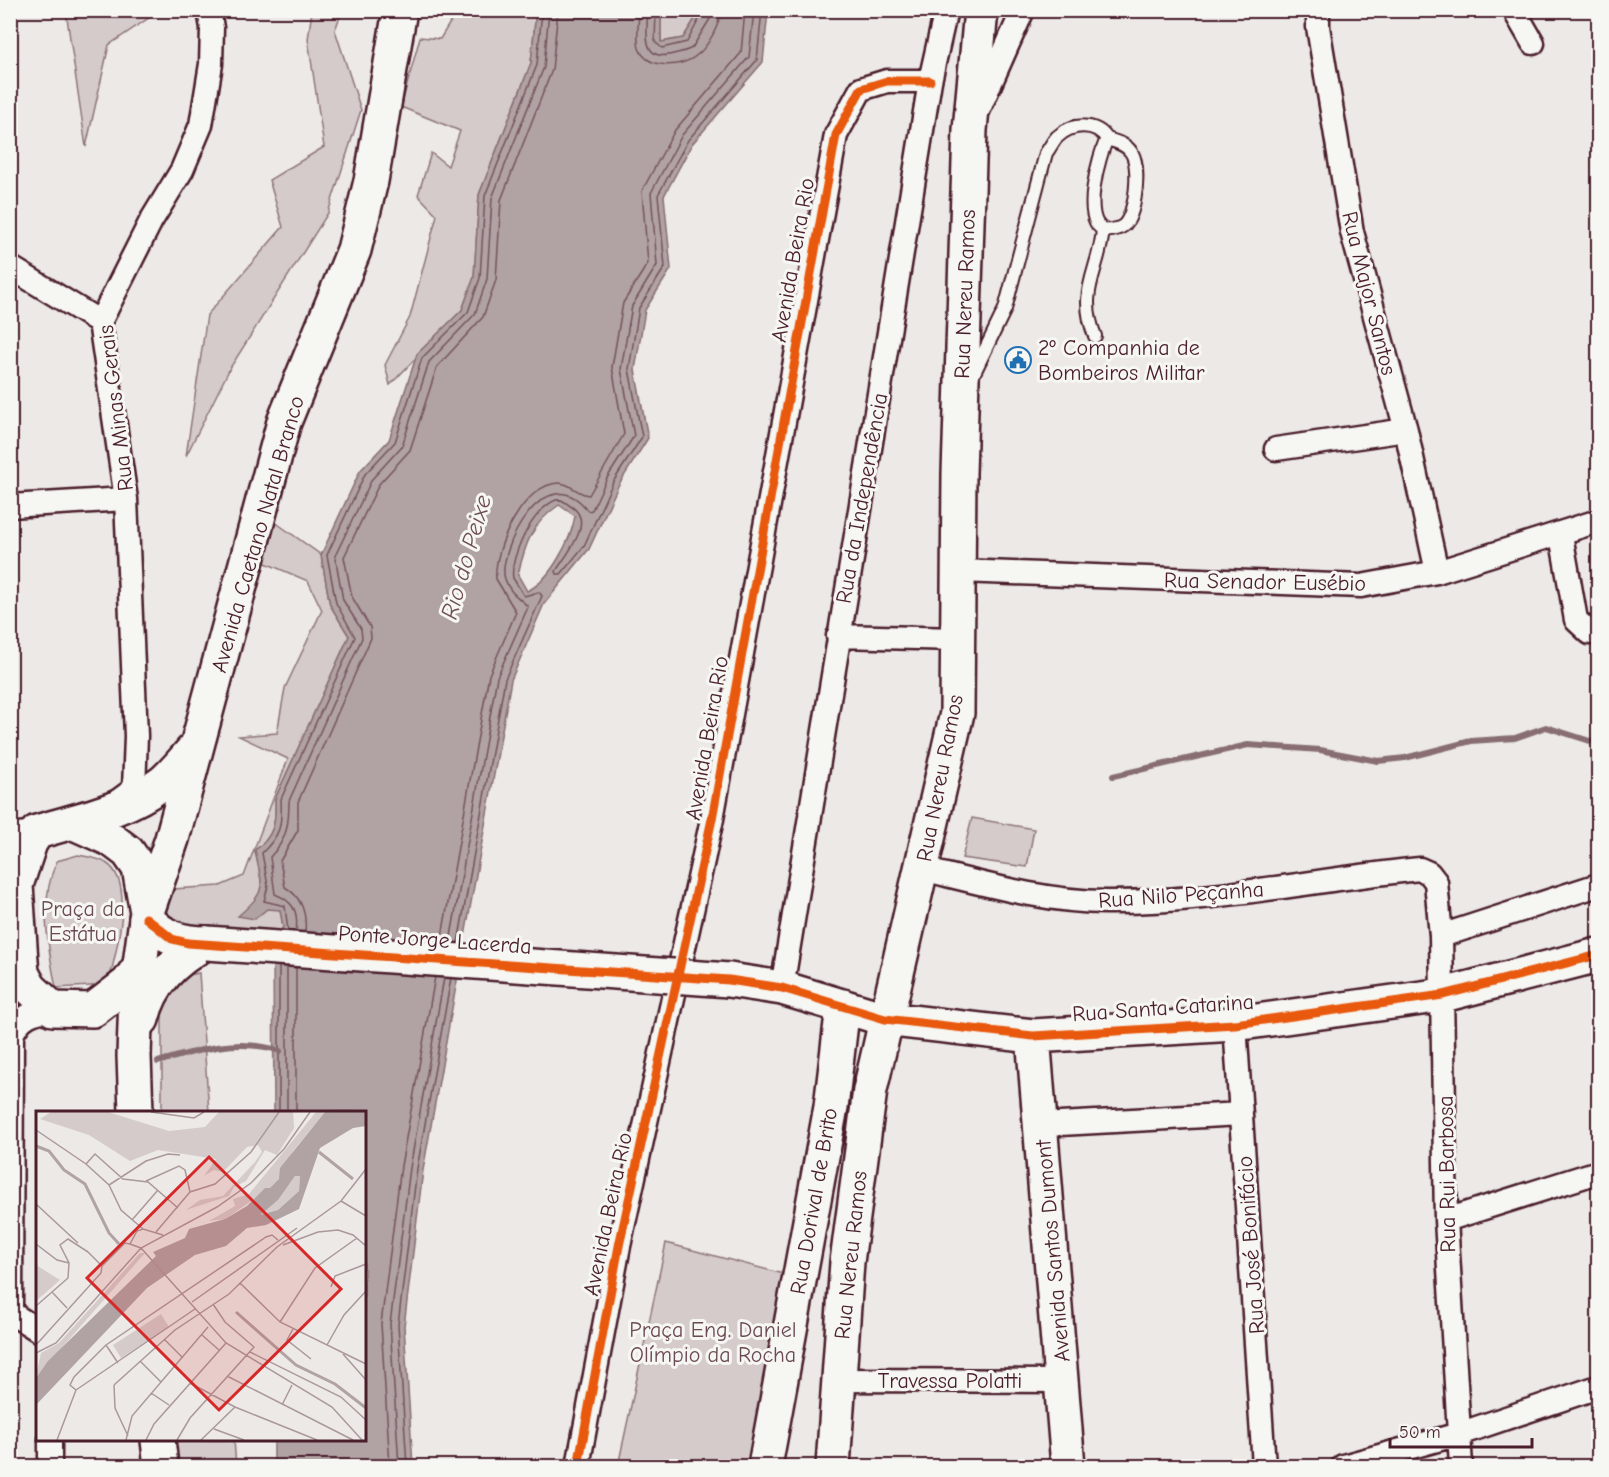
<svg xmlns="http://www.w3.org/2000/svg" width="1609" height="1477" font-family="'Comic Neue',sans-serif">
	<rect width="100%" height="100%" fill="#ece9e6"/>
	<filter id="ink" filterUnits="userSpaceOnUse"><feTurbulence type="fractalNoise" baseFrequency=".0167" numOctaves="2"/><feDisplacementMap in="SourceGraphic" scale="12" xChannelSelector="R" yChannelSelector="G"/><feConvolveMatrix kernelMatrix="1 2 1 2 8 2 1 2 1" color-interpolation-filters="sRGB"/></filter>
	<g filter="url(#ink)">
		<path fill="#d4cbca" stroke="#8f757a" stroke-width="1.5" d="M66,11H159L109,45L86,147Z
			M312,11H342L335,30L361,110L328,213L230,368L186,456L207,315L283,227L269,180L324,147L308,39Z
			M457,11H536L531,63L479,195L474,278L462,310L390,385L385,365L410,317L437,215L418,195L431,153L448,166L460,131L401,107L420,37L440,39Z
			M661,11H700L683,38L661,42Z
			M275,522L321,555L330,605L349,636L275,799C276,821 275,836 255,850C262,887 269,890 239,916L267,909H280L283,927L278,936L187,926L163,917L173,889L220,886L244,876L288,759L239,736L277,733L285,688L322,610L308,581L261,561Z
			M972,818L1034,829L1027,867L962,858Z
			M78,855C87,857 99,858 106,863C137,882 115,956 108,985L56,988C48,945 38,903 57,861Z
			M199,973L209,1112H162V1000L178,977Z
			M666,1243L795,1277L753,1466H618Z
			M173,1440H234L236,1466H175Z"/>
		<path fill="#b1a2a3" stroke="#886e73" stroke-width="1.5" fill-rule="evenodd" d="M536,11H661V42L683,38L700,11H768L763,62L692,144L664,196L671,269L645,310L635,370L648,438L619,484L589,549L544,604L511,680L423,1170L404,1326L413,1466H274V1440H364V1112H274L273,943L283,927L280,910L267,909L255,919L238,916C269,890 262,887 255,850C275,836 276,821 275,799L349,636L330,605L321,555L360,471L389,440L417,354L462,310L474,277L479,195L531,63ZM559,505L575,516C571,540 550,581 527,591L518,575C525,544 532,523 559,505Z"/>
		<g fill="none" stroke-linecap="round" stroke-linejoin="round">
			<path stroke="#73535b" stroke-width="1.5" d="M639,10C639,22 636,37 639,48C647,70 682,68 697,55C708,47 720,24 721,10
				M648,10C647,28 641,60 668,55C677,53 685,52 692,48L710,19L712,10
				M656,10L655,42L662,48L687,42L704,10
				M288,931L285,906L264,901L268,886L262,853C281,834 282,826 281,799L355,637L336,603L327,555L365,474L395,442L422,358L468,312L480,278L485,196L537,65L542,10
				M296,931C299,910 292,901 275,894L270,857C287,840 289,824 289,801L362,638L361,629L343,600L335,556L372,479L402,446L429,362L475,314L487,279L492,198L544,67L549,10
				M305,932C307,913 301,896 285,887L280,861L298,830V802L371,638L370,627L352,597L344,557L379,484L410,450L437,367L483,317L496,280L501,200L552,70L558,10
				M441,942L489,675L516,612L496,579C493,549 524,483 559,483C571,483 578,495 589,495L624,434L612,367L623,303L648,263L642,191L675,130L741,53L745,10
				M450,942L497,677L528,607C521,598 510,595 505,579C496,553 546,454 588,511L592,510L607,478L634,436L621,369L632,306L657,265L651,193L682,135L749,57L754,10
				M458,943L505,679L542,596L539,592L524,596L513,578C509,556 534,508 556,500C562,498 567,504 572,507C595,522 566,555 556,571L557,574H561L584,546L613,482L642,437L629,369L639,308L665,267L658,195L688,140L757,60L762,10
				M287,967V1112
				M296,967V1112
				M279,1112V966
				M390,1466L381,1324L401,1166L435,977
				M399,1466L390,1324L410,1168L444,978
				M407,1466L398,1325L417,1169L451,978"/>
			<path stroke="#886e73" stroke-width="6" d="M1113,776L1248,745L1320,750L1378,761L1405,758L1471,741L1515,738L1546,727L1590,741L1598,740
				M158,1062C198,1050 238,1037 280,1051"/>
			<defs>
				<path id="lane" d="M1095,336C1077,291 1099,272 1103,230
					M972,377L1005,309L1046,153C1050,148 1053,141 1057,137C1072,123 1096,122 1107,139C1116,142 1126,144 1131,152C1141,165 1136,216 1123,226C1119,229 1110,231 1105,230C1080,222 1099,155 1107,139"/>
				<path id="street" d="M1318,10V27L1352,232L1406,430L1437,572
					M1514,10L1533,43
					M979,109L1023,10
					M10,267L100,322
					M1276,449L1406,430
					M10,506L126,499
					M1561,535L1576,620L1590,633L1598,632
					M960,571L1361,586L1437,572L1598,521
					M838,636L958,639
					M115,803L134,789L136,736L126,499L100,322L151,221L182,170L201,125L211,64L212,28L209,10
					M10,835L37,832
					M922,869C980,883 1046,902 1106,902C1211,903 1316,879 1420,869L1429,873L1436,882L1441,936L1446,1220L1461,1466
					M1441,936L1598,885
					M782,988L930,81L946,10
					M1235,1024L1264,1466
					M1042,1125L1241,1114
					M1446,1220L1598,1172
					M11,1313L12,1035C21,1015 32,1012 53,1009
					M11,1313L38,1330
					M837,1380L1063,1381
					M50,1466V1440
					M578,1466L619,1246L712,819L836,135L861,89L887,81H930
					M1343,1466L1459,1434L1598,1387"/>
				<path id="secondary" d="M146,918C164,938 181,943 207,943
					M729,980L782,988L885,1019L1033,1036L1235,1024L1443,995L1598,955
					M1033,1036L1068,1466
					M765,1466L831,1107L843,1006
					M833,1466L847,1262L870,1090L957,713L959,473L970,130L981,10"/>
				<path id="primary" d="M72,822L112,840L128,852L139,868L147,912L136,994L134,1056L136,1112
					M147,912L172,839L284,422L354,250L371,181L400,10
					M139,967L128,983L93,1010L53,1009L30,988L22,973L21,961L16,885L30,843L37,832C80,819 125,811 162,783C173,774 183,761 193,750
					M142,1019C151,982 174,961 205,943
					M158,1440L161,1466"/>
			</defs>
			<use href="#lane" stroke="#4a1f2b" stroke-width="16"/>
			<use href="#street" stroke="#4a1f2b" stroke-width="27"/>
			<use href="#secondary" stroke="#4a1f2b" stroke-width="38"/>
			<use href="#primary" stroke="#4a1f2b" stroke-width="38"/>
			<use href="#lane" stroke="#f6f6f2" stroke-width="12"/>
			<use href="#street" stroke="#f6f6f2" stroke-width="22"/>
			<use href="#secondary" stroke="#f6f6f2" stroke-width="33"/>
			<use href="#primary" stroke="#f6f6f2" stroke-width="33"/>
			<defs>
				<path id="secondary-bridge" d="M207,943L729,980"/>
			</defs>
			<use href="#secondary-bridge" stroke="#4a1f2b" stroke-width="38" stroke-linecap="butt"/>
			<use href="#secondary-bridge" stroke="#f6f6f2" stroke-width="33"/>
			<defs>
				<path id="cycleway" d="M146,918L172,939L188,943L729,980L782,988L885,1019L1033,1036L1235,1024L1443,995L1598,955
					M578,1466L619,1246L712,819L836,135L861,89L887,81H930"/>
			</defs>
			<use href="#cycleway" stroke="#f6f6f2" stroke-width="13"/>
			<use href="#cycleway" stroke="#e8590c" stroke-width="9"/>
		</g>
	</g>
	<defs>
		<symbol id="civic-ring" viewBox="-11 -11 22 22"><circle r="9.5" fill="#f6f6f2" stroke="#1f6fb2" stroke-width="1.5"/><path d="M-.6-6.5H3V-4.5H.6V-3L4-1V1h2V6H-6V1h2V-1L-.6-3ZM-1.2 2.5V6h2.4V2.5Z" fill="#1f6fb2"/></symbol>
	</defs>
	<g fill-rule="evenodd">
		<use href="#civic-ring" x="1003" y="345" width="30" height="30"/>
	</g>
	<g text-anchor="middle" stroke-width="6" stroke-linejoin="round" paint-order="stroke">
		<g font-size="22" fill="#4a1f2b" stroke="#f6f6f2">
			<text transform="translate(792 260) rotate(-80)" y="8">Avenida Beira Rio</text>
			<text transform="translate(1370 293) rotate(76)" y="8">Rua Major Santos</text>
			<text transform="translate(964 294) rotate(-88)" y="8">Rua Nereu Ramos</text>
			<text transform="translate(115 408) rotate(-97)" y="8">Rua Minas Gerais</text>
			<text transform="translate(861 498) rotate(-80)" y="8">Rua da Independência</text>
			<text transform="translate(257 534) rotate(-74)" y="8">Avenida Caetano Natal Branco</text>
			<text transform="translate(1265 581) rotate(1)" y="8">Rua Senador Eusébio</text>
			<text transform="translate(706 738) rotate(-80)" y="8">Avenida Beira Rio</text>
			<text transform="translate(939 778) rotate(-79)" y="8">Rua Nereu Ramos</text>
			<text transform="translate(1181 894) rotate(-4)" y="8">Rua Nilo Peçanha</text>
			<text transform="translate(435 939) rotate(4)" y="8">Ponte Jorge Lacerda</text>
			<text transform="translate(1163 1007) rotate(-4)" y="8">Rua Santa Catarina</text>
			<text transform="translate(1446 1174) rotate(-91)" y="8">Rua Rui Barbosa</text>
			<text transform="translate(813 1201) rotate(-80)" y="8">Rua Dorival de Brito</text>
			<text transform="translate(607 1214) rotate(-78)" y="8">Avenida Beira Rio</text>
			<text transform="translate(1250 1245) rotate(-94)" y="8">Rua José Bonifácio</text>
			<text transform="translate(1052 1251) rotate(-95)" y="8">Avenida Santos Dumont</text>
			<text transform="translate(850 1255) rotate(-84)" y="8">Rua Nereu Ramos</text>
			<text x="950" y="1388">Travessa Polatti</text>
		</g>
		<g font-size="22" fill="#4a1f2b" stroke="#f6f6f2" text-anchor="start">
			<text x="1038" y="355">2º Companhia de<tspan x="1038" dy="25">Bombeiros Militar</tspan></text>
		</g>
		<g font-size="22" fill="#6c4a53" stroke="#f6f6f2">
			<text x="83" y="916">Praça da<tspan x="83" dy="25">Estátua</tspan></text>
			<text x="713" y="1337">Praça Eng. Daniel<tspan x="713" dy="25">Olímpio da Rocha</tspan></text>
		</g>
		<g font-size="24" font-style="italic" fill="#6e4d55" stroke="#f6f6f2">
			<text transform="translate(466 557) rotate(-74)" y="8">Rio do Peixe</text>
		</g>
	</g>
	<g transform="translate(36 1111)">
		<rect width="330" height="330" fill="#ece9e6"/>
		<path d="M15,1H72L133,20L169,16L183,1H257L258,17L241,44L229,39L210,70L198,76L193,85L150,99L164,89L187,85L219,51L226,41L222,34L211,36L187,61L178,59L168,65L180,48L122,39L94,50L53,24L4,8ZM280,1H289L257,40L240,73L189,108L173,110L199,95L197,88L213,83ZM259,65H264L263,80L242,99L223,104L242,89ZM104,142H109L0,266L5,242L23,232ZM0,154L24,169L0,190ZM125,203L133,216L85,247L77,234Z" fill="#d4cbca"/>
		<path d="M289,1H330V15L317,17L284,37L263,98L230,114L211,117L190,135L159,144L111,177L0,294V267L12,250L120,145L117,141L149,127L153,118L189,108L211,95L229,77H234L243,68L244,57ZM259,65H264L263,80L242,99L224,104L242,89Z" fill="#b1a2a3" fill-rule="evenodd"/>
		<path fill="none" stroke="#b1a2a3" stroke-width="3" d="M0,35L13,40L28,59L49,73L73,122L83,133M283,41L317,68M200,201L260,254L299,273L330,297"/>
		<path fill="none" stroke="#ab989b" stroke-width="1.5" d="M115,1L158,7L168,1M0,19L50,53L73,74L85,99L107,118M50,53L59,43L87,68L112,71L142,97M110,70L143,55L149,59L154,81M73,74L110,50L132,43L144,44M305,90L330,105M0,93L42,132M96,109L122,79M120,121L154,81L179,73L215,41L243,1M0,133L21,149L33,152M247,134L282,121L302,119L317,124L330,135M105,137L190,232L296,296L326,329M105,137L94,133L101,120L107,118L127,124M51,140L66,155M66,155L89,132L94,133M204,172L244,211L330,253M295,176L299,165L330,153M16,181L31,197M156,191L261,117M0,195L32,167L33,152L24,134L32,128L52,141M244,211L279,157L321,127M257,218L251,229L275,248M166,224L183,239M128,228L147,247M0,234L65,162L66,155M70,234L82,252M291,234L308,204L330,180M214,241L305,286L330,309M0,242L20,232L105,137L181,96L215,72L248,38L274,1M307,243L330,269M104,250L125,271M191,265L317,329M154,272L199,296L281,329M78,274L139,219L193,183L241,136L305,90L330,58M78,274L79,297L92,325M40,279L34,274L38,266L70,234L230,126L236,124L242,129M40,279L159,198M115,282L133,294M246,294L256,274M178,318L208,329M21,329L40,279M90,329L96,305L172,216M110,329L118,313L190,232M141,329L154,307L218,236L189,211L177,193M165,329L199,296"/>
		<path fill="#d62828" fill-opacity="0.15" stroke="#d62828" stroke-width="3" d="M173,46L305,178L183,299L51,167Z"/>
		<rect width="330" height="330" fill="none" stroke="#4a1f2b" stroke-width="3"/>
	</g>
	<rect width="1609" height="1477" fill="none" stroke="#f6f6f2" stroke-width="36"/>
	<rect x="18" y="18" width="1573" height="1441" fill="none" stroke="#4a1f2b" stroke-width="2" filter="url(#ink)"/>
	<path d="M1390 1438v9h142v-9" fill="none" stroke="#4a1f2b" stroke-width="3"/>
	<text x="1399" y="1438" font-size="18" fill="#4a1f2b" stroke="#f6f6f2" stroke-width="4.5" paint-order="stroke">50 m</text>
</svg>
